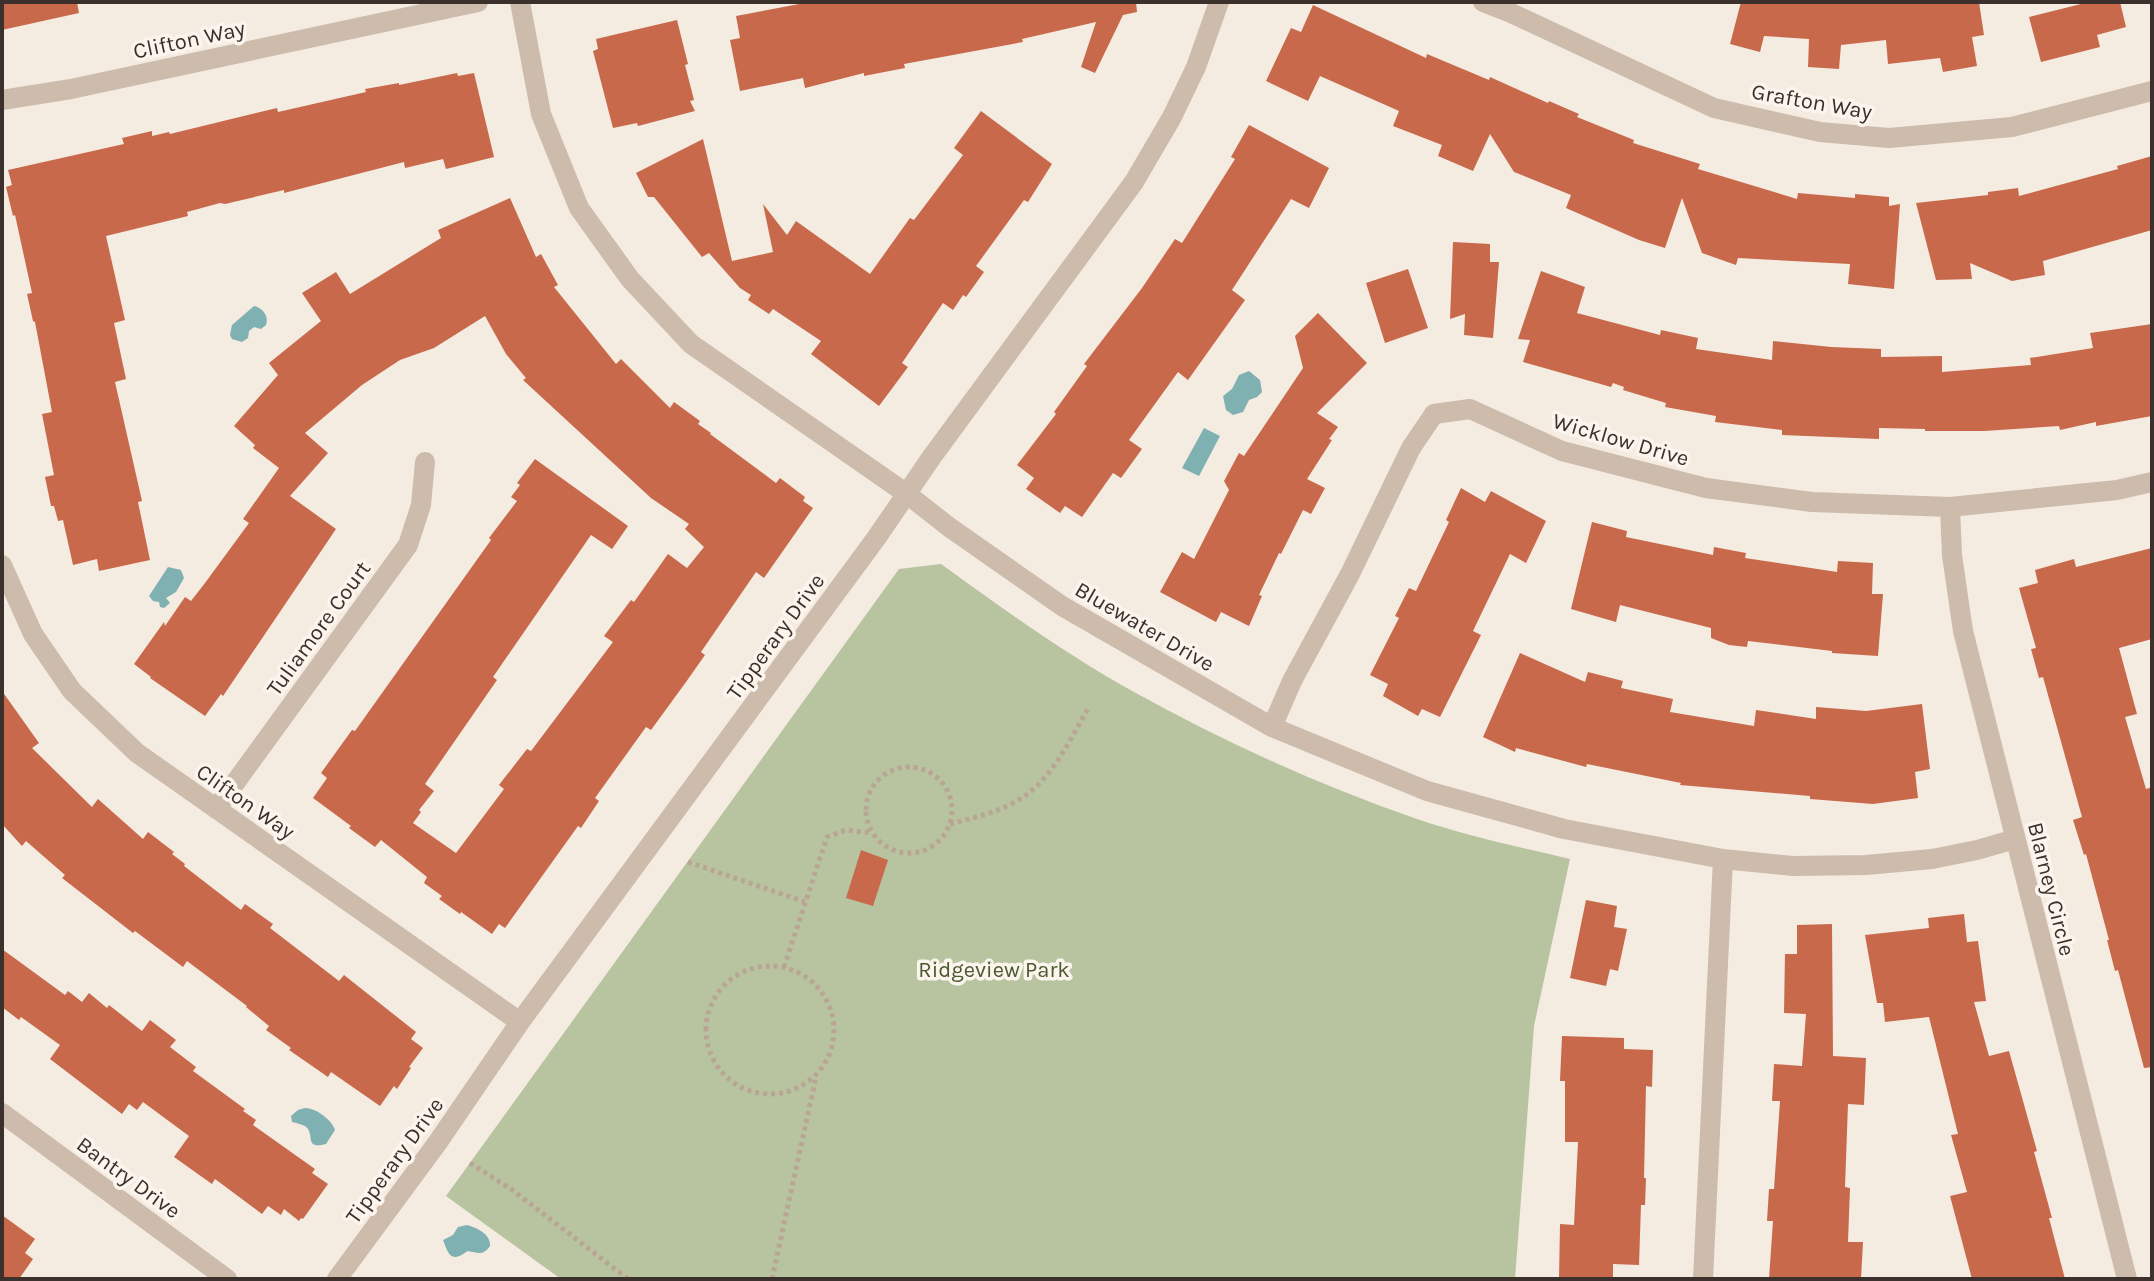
<svg xmlns="http://www.w3.org/2000/svg" width="2154" height="1281" font-family="Karla,sans-serif">
	<rect width="100%" height="100%" fill="#f4ebe1"/>
	<path fill="#b8c4a0" d="M941,564C1003,609 1067,655 1134,692C1224,742 1319,785 1417,819C1467,836 1519,847 1570,859L1534,1026L1515,1279H561L446,1196L899,569Z"/>
	<path fill="#7fb0b2" d="M254,306C263,308 269,316 266,325L261,329L254,327L249,331L248,338L242,342L232,339L230,335L232,325Z
		M1249,371L1260,380L1262,392L1257,397L1249,400L1243,412L1233,415L1226,410L1223,396L1232,389L1239,375Z
		M1204,428L1220,436L1199,476L1182,468Z
		M168,567L181,570L184,578L176,592L166,598L170,603L164,608L160,607L159,602L153,601L149,596Z
		M305,1108C316,1108 332,1120 335,1130L326,1144C303,1150 316,1134 305,1126C303,1125 294,1122 292,1122L291,1116L298,1110Z
		M467,1225C477,1228 491,1234 490,1246C483,1256 478,1253 468,1251C465,1252 463,1255 459,1256C449,1261 446,1247 443,1240L453,1235L458,1227Z"/>
	<path fill="#c8694b" d="M2,2H77L79,13L2,30Z
		M810,2H1136L1137,12L1123,15L1095,73L1081,67L1096,22L1022,39L1023,42L904,64L905,68L864,76V73L805,88L803,78L740,91L730,40L740,38L736,16Z
		M1741,2H1979L1984,35L1972,37L1977,66L1943,72L1940,58L1888,64L1886,40L1841,45L1839,69L1808,67L1809,39L1764,36L1760,52L1730,44Z
		M2089,2H2120L2126,27L2097,35L2100,47L2041,62L2029,17Z
		M1313,5L1426,58L1427,54L1489,80L1490,77L1548,103L1549,101L1579,114L1577,117L1634,140L1633,143L1700,164L1698,169L1797,199L1798,193L1855,198V194L1889,197V206L1900,204L1894,289L1848,284L1850,264L1738,258L1736,265L1702,253L1682,198L1665,248L1639,240L1566,208L1571,195L1514,172L1490,134L1473,171L1438,156L1442,145L1393,126L1399,111L1320,76L1308,101L1266,81L1291,28L1301,32Z
		M677,20L688,64L685,65L694,100L690,101L695,111L638,126L637,123L613,128L593,51L598,49L596,39Z
		M457,73L458,76L474,73L494,157L446,169L443,159L405,168L404,162L284,193V190L225,204L220,203L187,212L188,216L106,236L125,320L114,323L126,379L115,382L142,501L138,502L150,560L99,571L97,559L73,565L63,520L58,521L54,506H51L45,477L54,475L42,414L52,412L35,322L33,321L27,294L32,293L15,215L13,216L6,187L12,185L8,170L124,144L122,138L152,131V136L169,132L170,134L277,108L278,112L366,92L365,89L399,83V85Z
		M981,111L1052,164L1028,202L1024,200L976,266L984,272L966,297L963,295L953,310L943,303L902,363L908,367L879,406L811,354L821,341L773,309L769,314L748,300L751,295L740,288L709,253L702,257L654,197H648L636,173L703,139L732,261L773,252L763,204L787,235L796,221L870,274L910,218L914,220L963,155L954,148Z
		M1249,125L1329,168L1309,208L1291,199L1232,290L1245,300L1188,380L1178,372L1129,440L1142,449L1121,478L1113,473L1082,517L1065,506L1060,513L1026,489L1034,478L1017,465L1056,414L1054,412L1087,366L1084,364L1142,288L1175,239L1182,243L1235,159L1231,157Z
		M2152,156V230L2043,261L2045,275L2012,281L1970,263L1972,279L1936,280L1916,203L1988,195V192L2018,188L2019,196L2118,169L2117,166Z
		M510,198L536,257L541,254L558,285L554,287L616,364L621,359L670,408L674,402L700,421L698,424L711,433L710,434L776,483L780,478L805,497L803,501L813,508L764,578L756,572L701,652L705,655L686,682L651,730L646,727L595,798L599,801L581,828L578,826L505,928L499,924L492,934L461,912L460,914L439,899L442,896L424,883L427,877L381,840L375,847L349,828L351,826L313,798L327,778L321,773L352,730L355,731L491,540L489,538L517,501L511,497L520,485L517,483L535,459L628,526L612,549L591,535L493,677L497,680L425,784L434,791L419,810L421,812L413,823L456,853L504,789L499,785L527,749L531,751L613,642L604,636L631,600L634,602L668,554L687,568L704,547L685,529L689,524L651,498L523,380L526,378L506,354L485,316L434,348L400,360L362,385L305,433L328,453L290,496L336,529L223,696L221,694L205,716L150,678L151,677L134,664L164,622L165,626L185,597L191,601L205,583L249,523L243,519L279,468L253,448L255,445L234,426L278,375L269,363L321,321L302,293L336,272L350,294L441,238L438,230Z
		M1453,242L1490,244V262H1499L1493,338L1464,335L1465,314L1450,319Z
		M1408,269L1428,328L1385,343L1366,283Z
		M1541,271L1585,287L1577,313L1660,335L1661,330L1698,338L1696,349L1772,360L1773,341L1831,347L1881,349V357L1942,356V372L2031,365L2030,358L2093,348L2090,333L2152,324V416L2096,426V422L2060,430L2059,426L1984,431H1925V429L1879,428V439L1782,435V430L1715,422L1716,416L1665,407L1666,403L1623,390L1624,387L1613,383L1611,387L1523,362L1530,340L1518,339Z
		M1318,313L1367,363L1317,413L1338,427L1329,439L1332,440L1307,479L1325,488L1311,514L1303,510L1281,554L1279,553L1259,595L1262,596L1249,626L1221,612L1216,622L1160,592L1182,552L1194,559L1229,490L1224,481L1239,453L1244,456L1303,368L1295,336Z
		M1461,488L1485,502L1491,491L1546,521L1526,563L1510,554L1473,631L1481,635L1440,717L1422,709L1418,716L1383,696L1388,684L1370,675L1399,618L1395,616L1409,588L1416,591L1449,522L1446,520Z
		M1592,522L1627,531L1626,537L1713,555L1714,547L1746,553L1745,558L1837,572L1838,561L1873,563L1872,594H1883L1878,656L1832,653V651L1748,641L1747,647L1729,645L1711,638V628L1620,605L1616,622L1571,609Z
		M2152,548V639L2119,648L2137,714L2125,717L2146,789L2152,787V1067L2144,1068L2118,970L2115,971L2107,940H2109L2086,854L2084,855L2073,820L2082,817L2043,677L2039,678L2031,649L2036,648L2019,588L2038,583L2035,570L2074,559L2076,567Z
		M1520,653L1585,682L1588,672L1623,681L1621,688L1673,699L1670,712L1754,726L1756,710L1816,719V707L1866,711L1922,704L1930,769L1915,772L1918,798L1873,804L1810,799V796L1680,785L1681,783L1587,764L1586,767L1516,748L1515,752L1483,737Z
		M2,691L39,743L32,748L92,807L98,799L143,839L148,832L174,852L172,854L185,864L184,866L241,910L245,904L273,924L270,928L339,981L344,975L416,1032L411,1039L423,1048L409,1067L411,1068L397,1089L394,1086L380,1106L331,1072L328,1077L289,1050L291,1048L266,1030L269,1026L246,1007L247,1006L187,961L183,967L135,931L133,933L62,878L65,875L26,841L22,846L2,824Z
		M861,850L888,860L873,906L846,898Z
		M1586,900L1617,906L1614,927L1627,929L1618,971L1610,969L1606,986L1570,978Z
		M1964,914L1967,942L1978,941L1986,1001L1974,1002L1989,1056L2009,1051L2037,1151L2034,1152L2052,1218H2049L2065,1279H1972L1950,1196L1967,1192L1951,1135L1958,1134L1929,1017L1885,1022L1883,1003H1877L1865,935L1929,928L1928,918Z
		M1832,924L1833,1056L1866,1058L1864,1105L1848,1104L1845,1187L1850,1188L1848,1242H1863L1861,1279H1769L1773,1221H1767L1769,1189H1774L1780,1101H1772L1774,1064L1802,1066L1806,1014L1784,1013L1785,954H1797V925Z
		M2,949L65,995L68,991L82,1002L89,993L107,1008L109,1005L142,1031L150,1020L176,1040L170,1047L196,1067L193,1071L245,1109L243,1111L256,1120L253,1125L315,1169L312,1173L328,1184L303,1219L301,1218L299,1221L284,1209L281,1215L268,1206L262,1214L215,1179L212,1184L174,1157L189,1136L143,1102L137,1110L129,1104L122,1114L50,1059L60,1045L21,1017L19,1020L2,1007Z
		M1562,1036L1624,1038V1049L1653,1050L1652,1087L1646,1086L1644,1178H1646L1645,1205H1641L1639,1265L1613,1264V1279H1559L1560,1224L1574,1225L1578,1142H1565V1081H1560Z
		M2,1215L35,1239L25,1253L33,1259L19,1279H2Z"/>
	<g fill="none" stroke-linecap="round" stroke-linejoin="round">
		<path stroke="#b9a596" stroke-width="5" stroke-dasharray="4 4" stroke-linecap="butt" d="M866 810a43 43 0 1 1 86 0a43 43 0 1 1-86 0Z
			M950,824C972,818 995,813 1015,802C1051,783 1068,742 1088,709
			M688,862L805,902
			M706 1030a64 64 0 1 1 128 0a64 64 0 1 1-128 0Z
			M784,967L827,837L846,830L872,833
			M470,1163L511,1189L628,1279
			M772,1279L816,1077"/>
		<path stroke="#cdbbac" stroke-width="20" d="M520,2L541,114L579,208L630,279L691,344L907,494L949,527L1062,606L1272,727L1427,791L1564,829L1723,859L1793,866L1866,865L1932,859L1977,850L2015,839
			M1483,2L1511,13L1714,108L1820,132L1889,138L2012,127L2152,91
			M2,100L71,89L478,2
			M1950,507L1952,555L1963,631L2127,1279
			M2,565L33,634L72,691L137,753L520,1022
			M1272,727L1292,681L1350,574L1411,448L1434,414L1470,409L1562,451L1706,488L1812,502L1950,507L2117,490L2152,482
			M216,809L408,545L421,505L425,462
			M2,1113L227,1279
			M337,1279L438,1142L520,1022L877,537L931,458L1134,182L1172,117L1196,67L1219,2
			M1703,1279L1723,859"/>
	</g>
	<g text-anchor="middle" stroke-width="7" stroke-linejoin="round" paint-order="stroke">
		<g font-size="22" fill="#3b302b" stroke="#fbf5ee">
			<text transform="translate(189 39) rotate(-12)" y="8">Clifton Way</text>
			<text transform="translate(1812 101) rotate(10)" y="8">Grafton Way</text>
			<text transform="translate(1621 439) rotate(16)" y="8">Wicklow Drive</text>
			<text transform="translate(1145 626) rotate(30)" y="8">Bluewater Drive</text>
			<text transform="translate(318 628) rotate(-54)" y="8">Tuliamore Court</text>
			<text transform="translate(775 636) rotate(-54)" y="8">Tipperary Drive</text>
			<text transform="translate(246 801) rotate(35)" y="8">Clifton Way</text>
			<text transform="translate(2052 889) rotate(76)" y="8">Blarney Circle</text>
			<text transform="translate(394 1160) rotate(-54)" y="8">Tipperary Drive</text>
			<text transform="translate(129 1177) rotate(36)" y="8">Bantry Drive</text>
		</g>
		<g font-size="22" fill="#4a5a2e" stroke="#fbf5ee">
			<text x="994" y="977">Ridgeview Park</text>
		</g>
	</g>
	<rect width="2154" height="1281" fill="none" stroke="#3b302b" stroke-width="8"/>
</svg>
